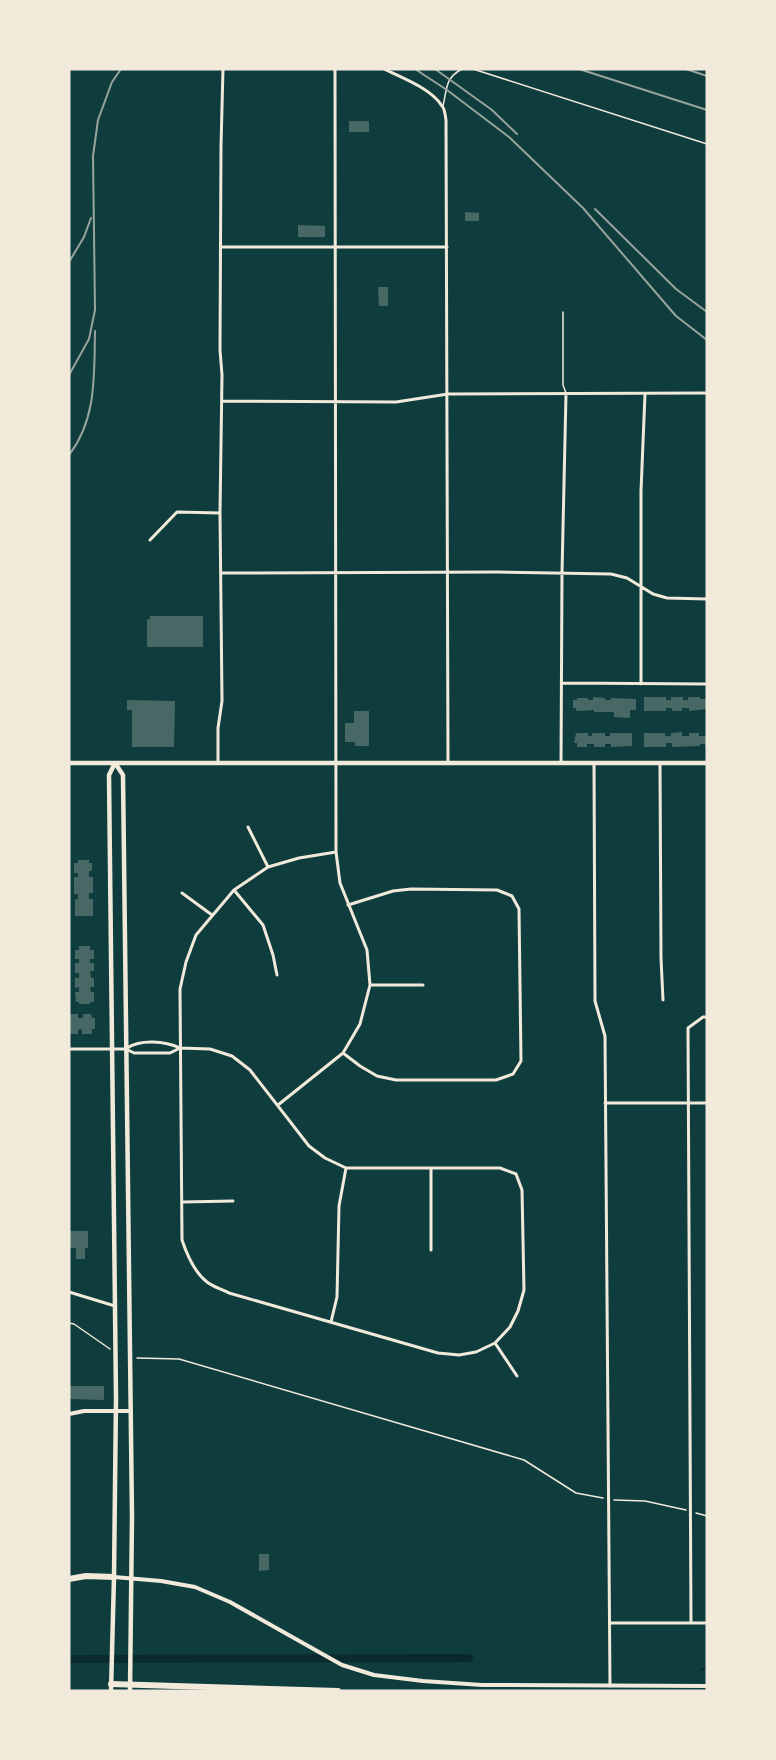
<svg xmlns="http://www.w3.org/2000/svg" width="776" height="1760" font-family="'IBM Plex Serif',serif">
	<rect width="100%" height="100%" fill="#0f3d3e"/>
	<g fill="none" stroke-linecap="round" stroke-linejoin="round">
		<path stroke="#0a2a2b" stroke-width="2" d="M700,1670L707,1668"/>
		<path stroke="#0a2a2b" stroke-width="8" d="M69,1659L469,1658"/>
	</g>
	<path fill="#486865" d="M349,121H369V132H349Z
		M465,212L479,213V221H465Z
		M298,225L325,226V237H298Z
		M378,287H388V306H379Z
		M150,616H203V647H147V619H150Z
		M593,697L605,698V700H611V698L636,699V710H630V718L614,717V712H594V710L576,711V708H573V700H577V698H588V700H593Z
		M644,697H666V700H671V697H683V700H688V697H700V699H707V709L689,711V708H682V711H672V708H666V711H644Z
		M127,700L175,701L174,747H132V710H127Z
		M354,711H369V746H355V742H345V723H354Z
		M682,732V736H689V733H699V736H707V747H705V744H700V746L672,747V743H666V747H644V733H665V736H671V733Z
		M576,733H588V736H592V733H605V736H610V733H632V746L611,747V744H605V747H594V744H587V747H577V743H574Z
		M78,860H89V863H92V871H89V877H93V893H89V899H93V916H75V899H78V894H74V877H78V873H74V863H78Z
		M79,946H90V950H94V959H90V963H94V971H90L91,978H94V987H90L91,992H94V1002H90V1004H79V1002H76L75,992H79V987L75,988V978H79V973H75V963H79V959H75V950H79Z
		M69,1014H78V1018H83V1014H91L92,1018H95V1029H92V1034H82V1029L78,1030V1034H69Z
		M69,1231H88V1248H85V1259H76V1248H69Z
		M69,1386H104V1400L69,1399Z
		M259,1554H269V1570L259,1571Z"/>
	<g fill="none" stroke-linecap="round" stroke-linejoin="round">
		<path stroke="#f1e9da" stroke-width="1.5" d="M69,1323L74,1324L110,1349
			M137,1358L179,1359L524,1460L576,1493L603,1498
			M614,1500L645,1501L686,1510
			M696,1513L707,1516"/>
		<path stroke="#f1e9da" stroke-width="1.5" d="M473,69L707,144
			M443,106C447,89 445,78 462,69
			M563,312V385L566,393"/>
		<path stroke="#f1e9da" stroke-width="3" d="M384,69C401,77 432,89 442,106C445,109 445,115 446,120L448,763
			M222,247H447
			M222,401L396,402L448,394L707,393
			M150,540L177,512L220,513
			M222,573L497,572L611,574L627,578L653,594L667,598L707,599
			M562,683L707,684
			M641,684V491L645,394
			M218,763V728L222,701L220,513L222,375L220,350L221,146L223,69
			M561,763L562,573L566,394
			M594,763L595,1001L605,1036L610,1686
			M660,763L661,958L663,1000
			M248,827L268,867
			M234,890L263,925L273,955L277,975
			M182,893L212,915
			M370,985H423
			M127,1048C141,1039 165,1041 180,1048
			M69,1049H126L134,1053H170L180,1048L210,1049L232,1056L250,1070L309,1146L325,1158L346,1168H500L516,1174L522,1190L524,1290L518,1311L510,1327L495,1343L476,1352L459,1355L438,1353L229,1293C222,1289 213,1287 207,1282C194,1272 187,1255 182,1240L180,989L186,962L196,935L234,890L268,867L299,858L336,852
			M343,1053L360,1066L377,1076L396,1080H496L513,1074L521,1061L519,909L512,896L497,890L411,889L393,891L348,905
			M605,1103H707
			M278,1105L343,1053L360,1024L370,985L367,950L340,883L336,852L335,69
			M182,1202L233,1201
			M431,1250V1169
			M69,1292L115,1306
			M331,1322L337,1297L339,1206L346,1168
			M495,1343L517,1376
			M610,1623H707
			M691,1623L688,1028L703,1017H707"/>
		<path stroke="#f1e9da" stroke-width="4" d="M69,1414L84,1411H130
			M114,1577L161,1581L195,1587L230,1602L342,1665L374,1675L423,1681L482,1685L707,1686"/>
		<path stroke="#f1e9da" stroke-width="4.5" d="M69,763H707
			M115,763L123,775L132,1517L130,1691
			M111,1691L114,1577L116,1398L109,775L115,763"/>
		<path stroke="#f1e9da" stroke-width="6" d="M69,1579L86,1576L114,1577
			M111,1684L338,1691"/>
		<path stroke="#97a49c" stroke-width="2" d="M415,69L447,90L509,137L583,208L676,316L707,340
			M435,69L492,110L517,134
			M579,69L707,110
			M686,69L707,76
			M595,209L676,289L707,312
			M69,262L84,237L91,218
			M69,375L89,339L95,310L93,156L98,120L112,82L121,69
			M69,455C97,419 94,374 95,331"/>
	</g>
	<rect width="776" height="1760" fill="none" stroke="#f1e9da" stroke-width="141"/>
</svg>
